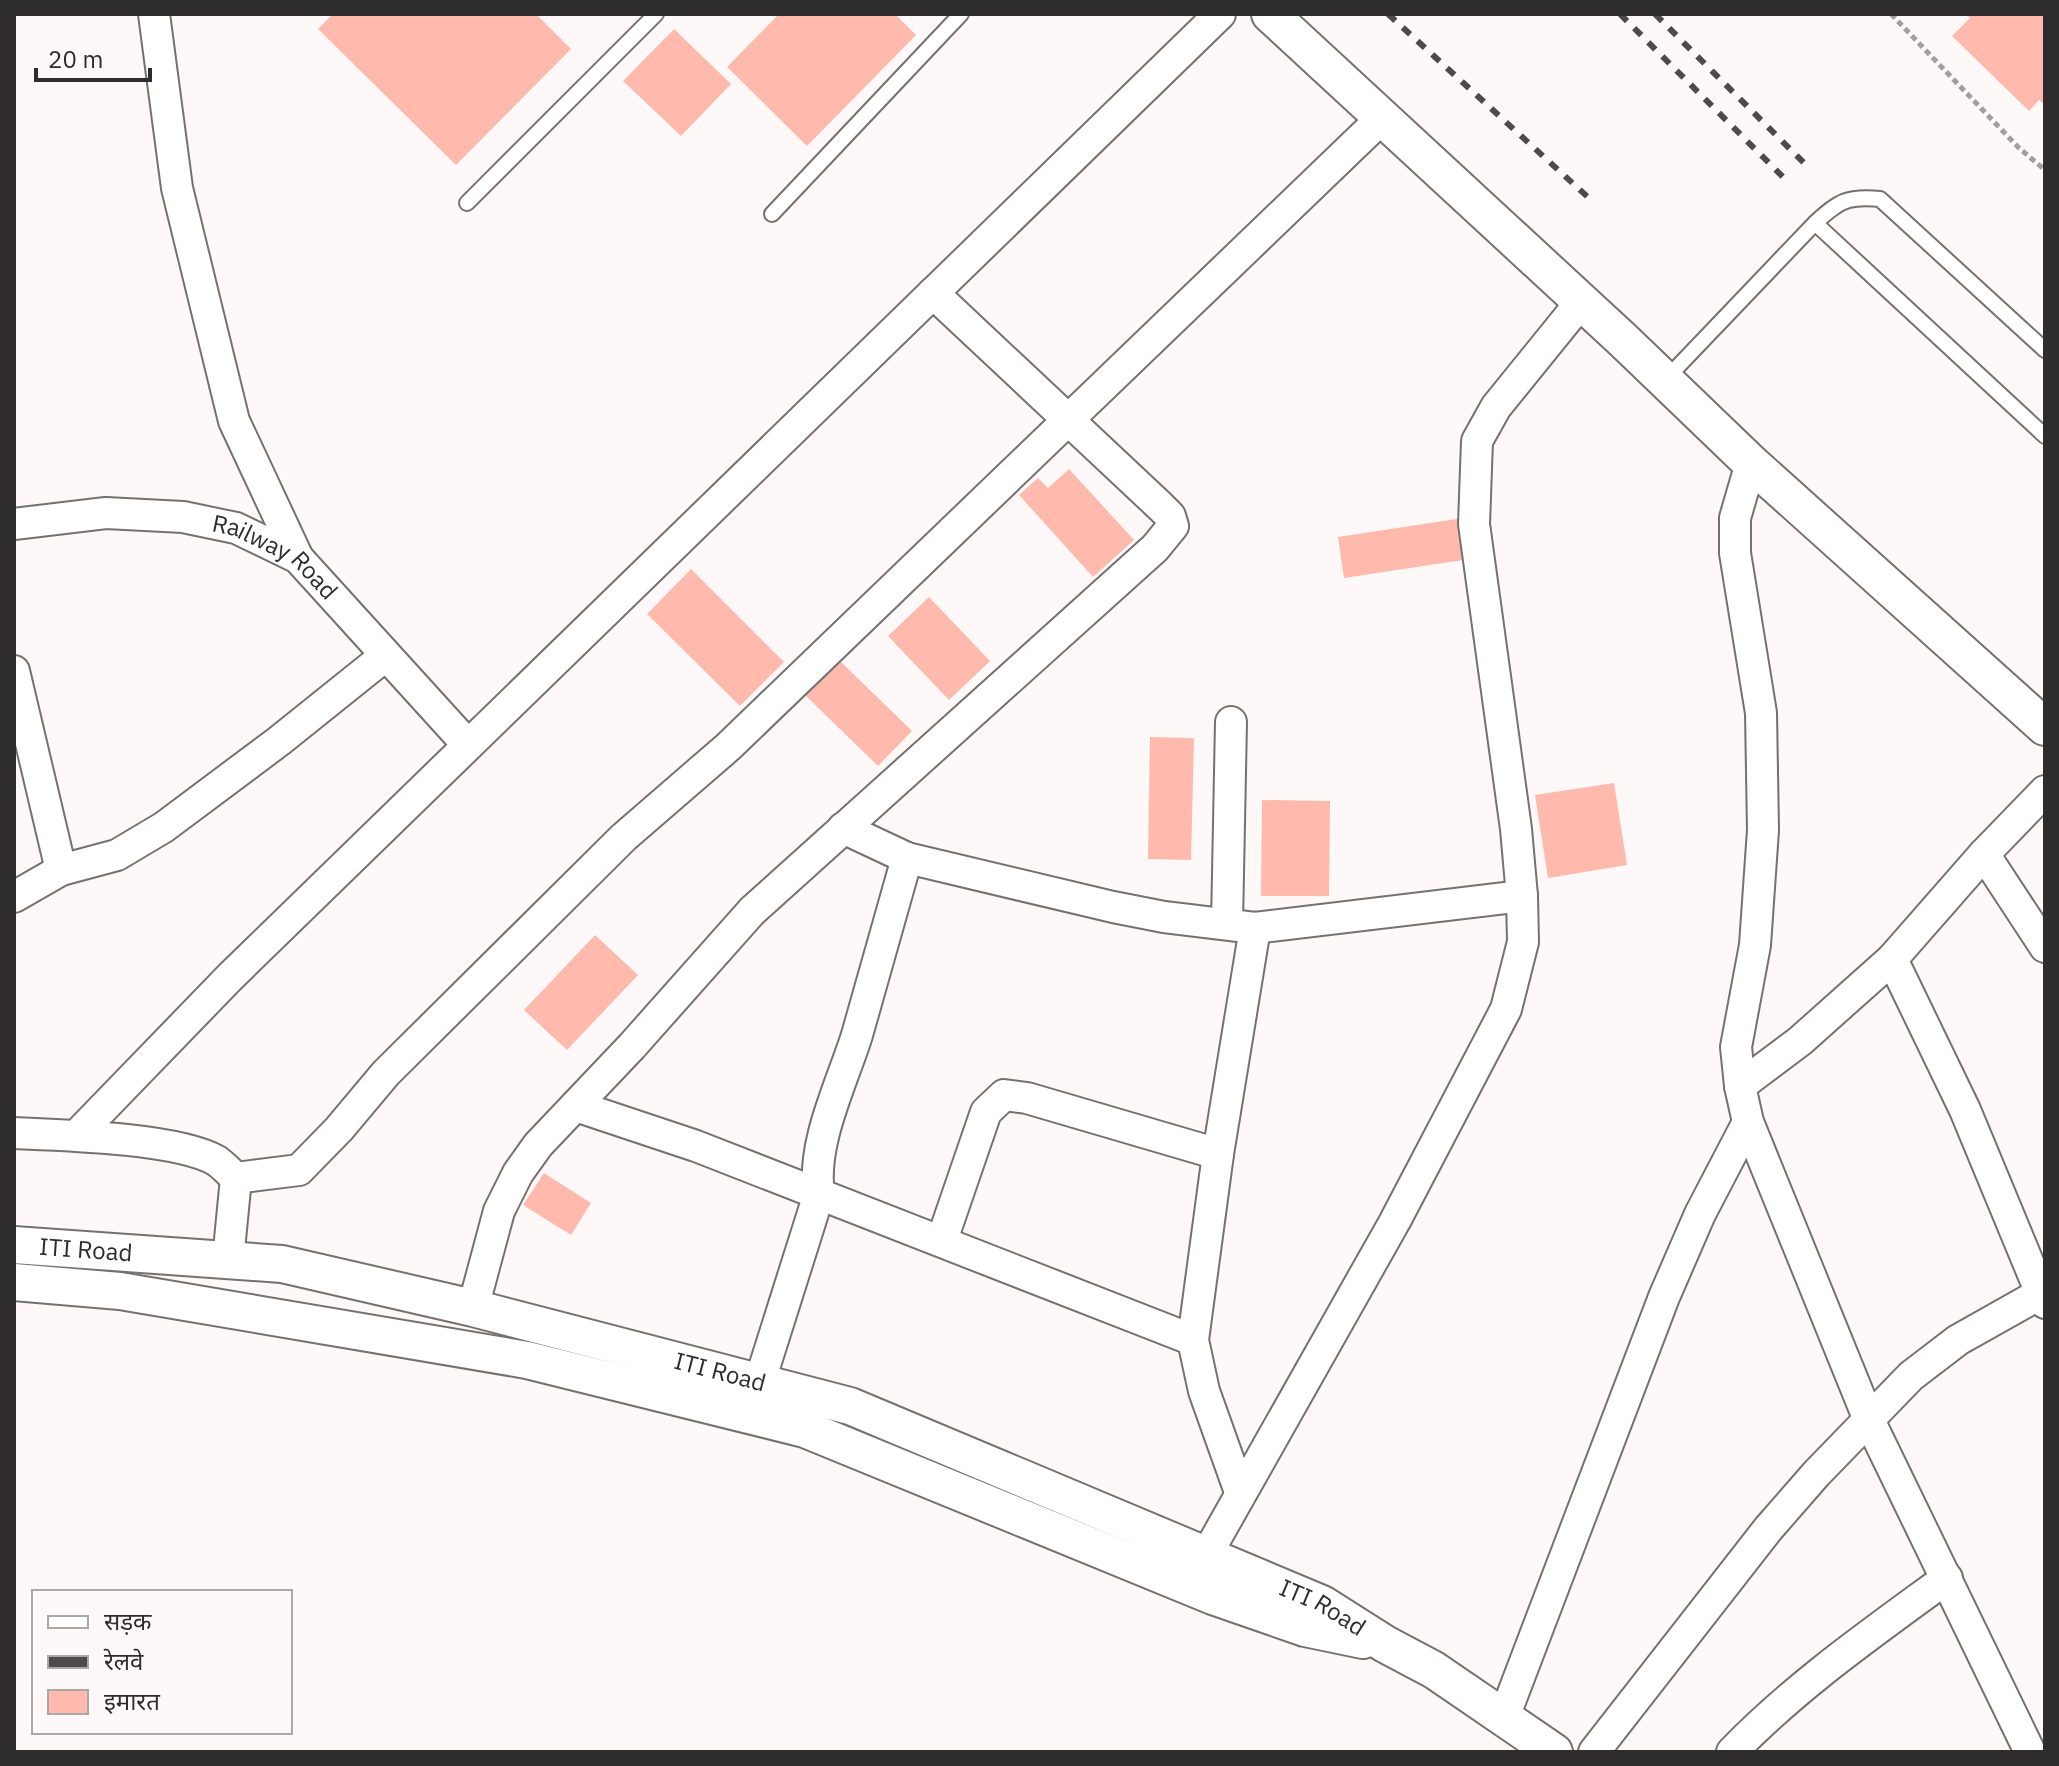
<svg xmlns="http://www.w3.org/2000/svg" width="2059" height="1766" font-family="'IBM Plex Sans','Noto Sans Devanagari',sans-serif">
	<rect width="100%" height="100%" fill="#fef9f8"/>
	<path fill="#ffb9ad" d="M333,14H536L571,49L456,165L318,29Z
		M779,14H898L897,16L916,35L807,146L727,67Z
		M1966,14H2045V105L2039,100L2029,111L1952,36L1970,18Z
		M674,29L731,84L681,136L623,81Z
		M1069,469L1134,540L1093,577L1019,495L1038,478L1048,488Z
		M1470,517L1476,558L1344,578L1338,537Z
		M691,569L784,662L740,706L647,614Z
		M929,597L990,661L949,700L888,636Z
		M838,659L912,731L878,766L804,694Z
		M1150,737L1194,738L1191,860L1148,859Z
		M1614,783L1627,865L1548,878L1535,795Z
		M1262,800L1330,801L1329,896H1261Z
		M595,935L638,975L567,1050L524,1010Z
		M544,1173L591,1203L571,1235L523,1205Z"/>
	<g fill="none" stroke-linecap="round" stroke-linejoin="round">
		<defs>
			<path id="service" d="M467,203L656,14
				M772,214L961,14
				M1815,223L2045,436
				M1665,380L1815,223C1839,201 1847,196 1880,199L2045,350"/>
			<g id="minor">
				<path d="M154,14L177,188L234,421L298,558"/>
				<path d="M1751,463L1735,518V553L1761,713L1763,830L1755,945L1736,1047L1740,1086L1748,1122L1869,1420L2030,1752"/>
				<path id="s1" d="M14,524L106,513L183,517L236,528L298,558L467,744"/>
				<path d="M14,671L61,870"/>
				<path d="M843,828L907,858L1113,907L1164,917L1255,928L1522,896"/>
				<path d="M1984,854L2045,947"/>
				<path d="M14,897L61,870L117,855L164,827L279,741L385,656"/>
				<path d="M1227,924L1231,722"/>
				<path d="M1892,959L1965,1110L2045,1303"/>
				<path d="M1740,1086L1800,1041L1892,959L1984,854L2045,791"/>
				<path d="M576,1106L696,1146L1193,1340"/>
				<path d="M14,1133C62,1135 178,1138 217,1161C224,1166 230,1173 236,1178L299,1170L339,1129L386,1073L624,837L728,747L1382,118"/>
				<path d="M77,1135L230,977L1220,14"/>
				<path d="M942,1240L986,1112L1004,1095L1027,1098L1218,1154"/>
				<path d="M228,1260L236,1178"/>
				<path d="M473,1308L499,1211L518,1173L538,1145L632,1046L752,911L1155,548L1173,526L1170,516L1160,506L933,293"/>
				<path d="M759,1384L819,1194C811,1144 842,1083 857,1035C874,976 890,917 907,858"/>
				<path d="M1240,1492L1204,1391L1193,1340L1218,1154L1255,928"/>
				<path d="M1207,1554L1395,1221L1506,1009L1523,942L1522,896L1516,829L1474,524L1477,441L1496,407L1581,302"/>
				<path d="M1504,1717L1664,1297L1700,1214L1748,1122"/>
				<path d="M1594,1752L1768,1529L1816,1474L1911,1376L1958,1340L2045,1291"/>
				<path d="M1732,1752C1797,1685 1872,1633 1947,1578"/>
			</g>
			<g id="tertiary">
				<path d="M1270,14L1623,340L1751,463L2045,727"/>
				<path id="s2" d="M14,1245L282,1264L473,1308L850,1406L1322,1604L1385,1644L1434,1670L1554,1752"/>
				<path d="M14,1282L120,1291L527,1360L805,1429L1213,1596L1305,1628L1363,1640"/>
			</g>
		</defs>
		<use href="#service" stroke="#757170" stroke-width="18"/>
		<use href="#minor" stroke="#757170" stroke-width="34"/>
		<use href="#tertiary" stroke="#757170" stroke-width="40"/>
		<path stroke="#a19e9d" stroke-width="5" stroke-dasharray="6 4" stroke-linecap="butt" d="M1891,14L2019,148L2045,170"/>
		<use href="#service" stroke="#fff" stroke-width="14"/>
		<use href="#minor" stroke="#fff" stroke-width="30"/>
		<use href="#tertiary" stroke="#fff" stroke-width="36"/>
		<path stroke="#4d4b4a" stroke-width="6" stroke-dasharray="10 10" stroke-linecap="butt" d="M1388,14L1591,200
			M1620,14L1786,180
			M1655,14L1804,163"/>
	</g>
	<g text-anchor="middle" stroke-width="7" stroke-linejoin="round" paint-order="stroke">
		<g font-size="24" fill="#2e2c2c" stroke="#fef9f8">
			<text dy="8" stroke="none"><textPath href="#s1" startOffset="272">Railway Road</textPath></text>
			<text dy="8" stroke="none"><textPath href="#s2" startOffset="72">ITI Road</textPath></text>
			<text dy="8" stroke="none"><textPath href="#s2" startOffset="720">ITI Road</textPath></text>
			<text dy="8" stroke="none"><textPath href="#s2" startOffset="1368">ITI Road</textPath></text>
		</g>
	</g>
	<rect width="2059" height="1766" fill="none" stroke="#2e2c2c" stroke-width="32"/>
	<rect x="32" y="1590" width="260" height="144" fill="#fef9f8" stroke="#aba7a6" stroke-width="2"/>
	<rect x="48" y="1616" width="40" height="12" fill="#ffffff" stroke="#aba7a6" stroke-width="2"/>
	<text x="104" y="1630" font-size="24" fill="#2e2c2c">सड़क</text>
	<rect x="48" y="1656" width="40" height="12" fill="#4d4b4a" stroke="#aba7a6" stroke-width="2"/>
	<text x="104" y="1670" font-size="24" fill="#2e2c2c">रेलवे</text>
	<rect x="48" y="1690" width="40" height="24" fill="#ffb9ad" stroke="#aba7a6" stroke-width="2"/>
	<text x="104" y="1710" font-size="24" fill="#2e2c2c">इमारत</text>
	<path d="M36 68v12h114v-12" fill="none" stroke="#2e2c2c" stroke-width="4"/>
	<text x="48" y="68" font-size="24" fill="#2e2c2c" stroke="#fef9f8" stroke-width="6" paint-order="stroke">20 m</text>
</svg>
